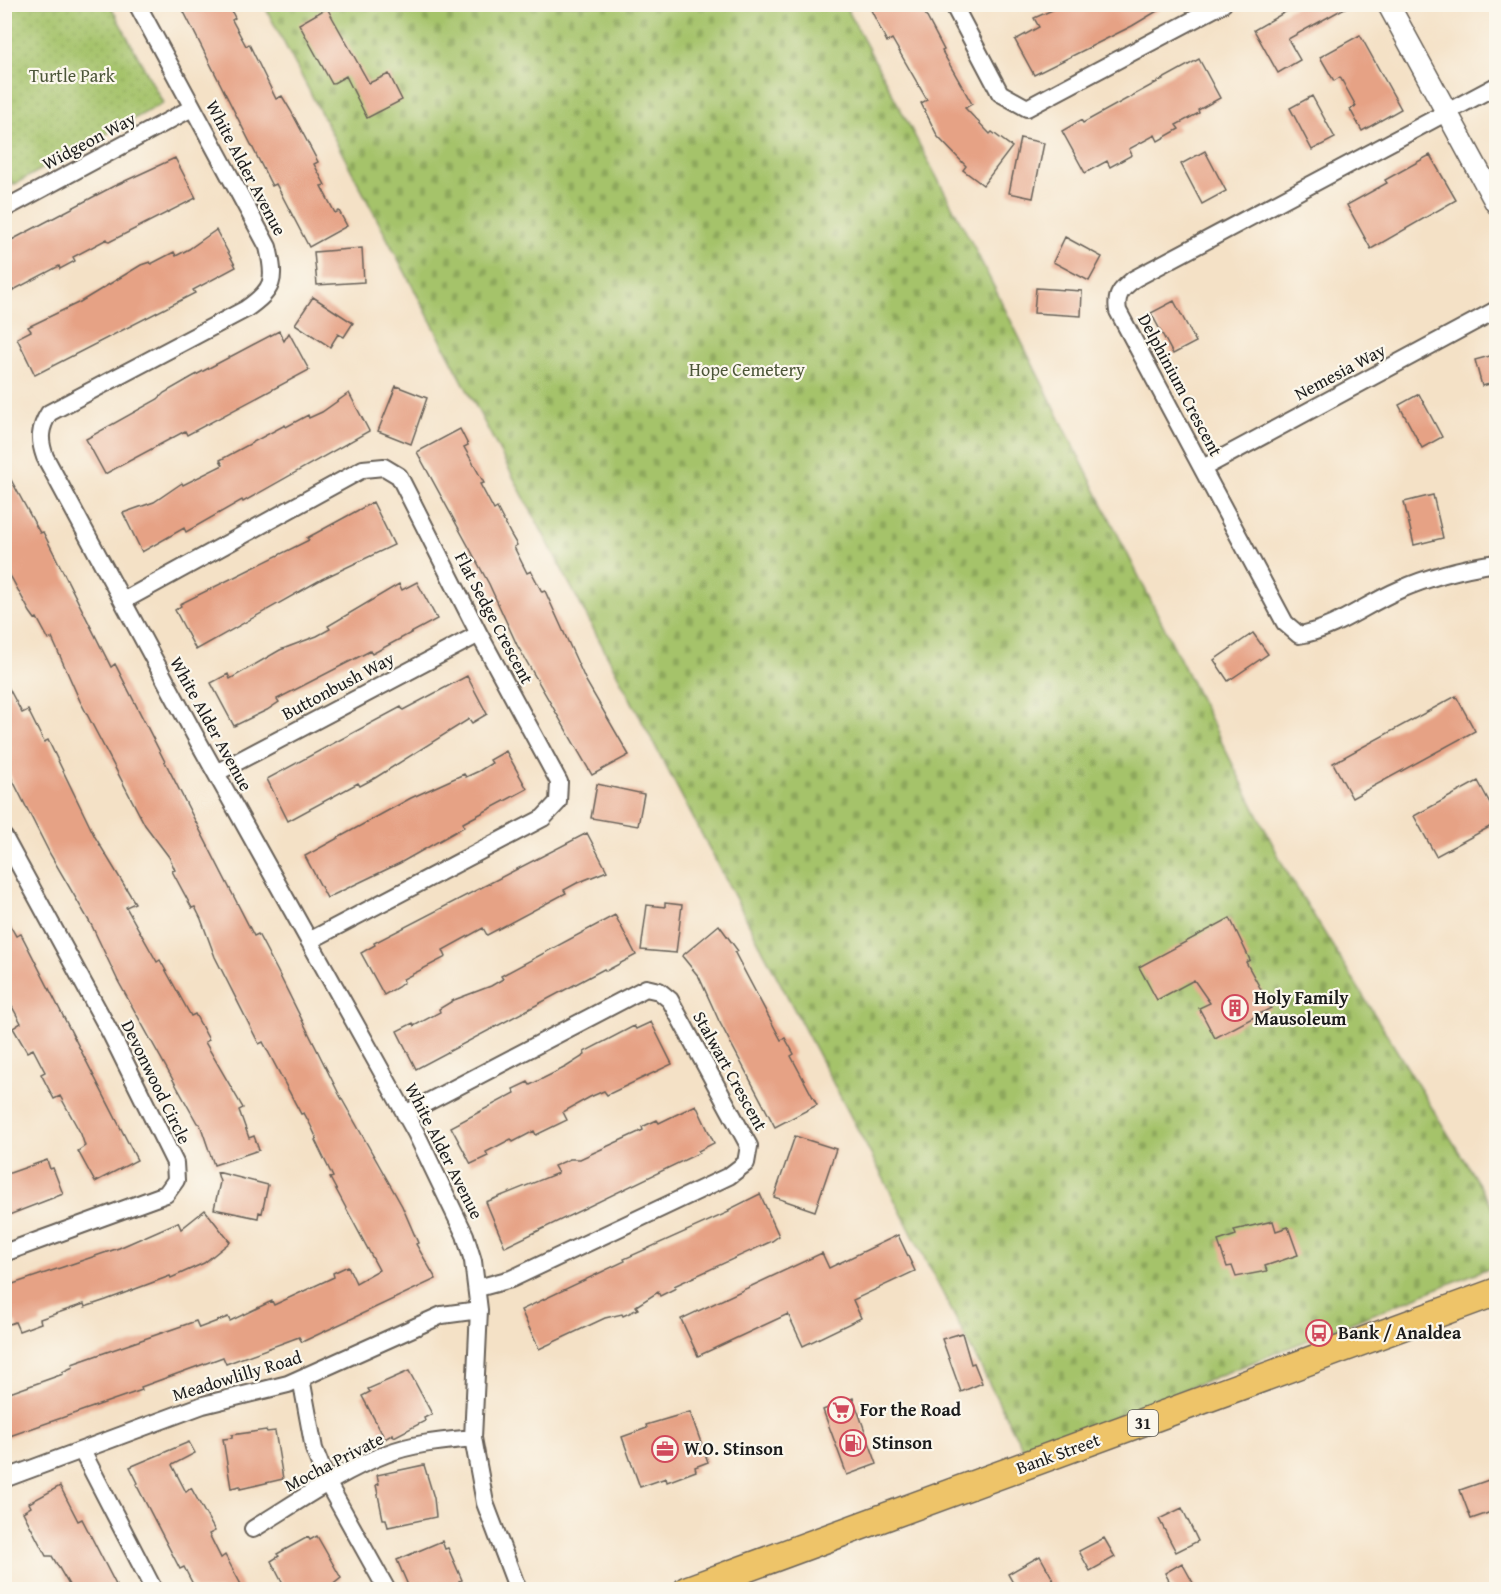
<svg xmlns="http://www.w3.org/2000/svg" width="1501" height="1594" font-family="'Gentium Book Plus',serif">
	<defs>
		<pattern id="cemetery-stones" width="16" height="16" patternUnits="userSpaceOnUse" patternTransform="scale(1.5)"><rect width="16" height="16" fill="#a5c36b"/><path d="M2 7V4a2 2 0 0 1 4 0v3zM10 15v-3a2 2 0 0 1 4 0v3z" fill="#8da75c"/></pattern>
		<pattern id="park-dots" width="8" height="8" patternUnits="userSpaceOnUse" patternTransform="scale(1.5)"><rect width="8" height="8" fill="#a5c36b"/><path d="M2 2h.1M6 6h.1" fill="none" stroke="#8da75c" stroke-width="1.8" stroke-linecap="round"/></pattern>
	</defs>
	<rect width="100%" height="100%" fill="#fbf7ec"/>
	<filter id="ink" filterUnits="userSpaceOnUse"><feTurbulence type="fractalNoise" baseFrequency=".0167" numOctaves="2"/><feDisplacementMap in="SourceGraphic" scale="12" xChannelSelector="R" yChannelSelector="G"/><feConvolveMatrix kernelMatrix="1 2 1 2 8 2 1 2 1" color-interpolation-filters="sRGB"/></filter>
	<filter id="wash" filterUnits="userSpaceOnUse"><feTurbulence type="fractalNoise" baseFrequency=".008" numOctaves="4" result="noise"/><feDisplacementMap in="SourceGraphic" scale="24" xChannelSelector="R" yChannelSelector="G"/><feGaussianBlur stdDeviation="1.35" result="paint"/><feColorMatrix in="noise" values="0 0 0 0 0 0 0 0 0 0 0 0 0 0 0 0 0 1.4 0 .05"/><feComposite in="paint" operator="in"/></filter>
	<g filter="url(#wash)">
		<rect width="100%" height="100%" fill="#f4e1c6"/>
		<path fill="url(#cemetery-stones)" stroke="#607044" stroke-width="1.5" d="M264,5H845L975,249L1285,869L1496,1212V1265L1025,1453L888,1187Z"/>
		<path fill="url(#park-dots)" stroke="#607044" stroke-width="1.5" d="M4,5H110L163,103L13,185L5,168Z"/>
		<g id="blocks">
			<path fill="#e6a285" d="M180,4H228L235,18L232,20L246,46L249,44L276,99L282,96L291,111L318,162L314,164L325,185L321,186L335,213L339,211L347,226L309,247L276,184L272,186Z
				M868,4H920L944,50L942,51L972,104L965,108L990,134L992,132L1012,147L983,185L963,170L966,166L938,137L921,103L927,100L892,39L887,42Z
				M1066,4H1169L1132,26L1034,75L1015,40L1039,27L1034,18Z
				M1299,4H1352L1288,39L1300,60L1278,73L1254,30Z
				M327,8L369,83L389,74L402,100L367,118L346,76L332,84L299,24Z
				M1360,35L1401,109L1362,131L1350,109L1356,106L1340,77L1334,81L1320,57Z
				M1199,59L1220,98L1198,110L1199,113L1176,125L1179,129L1158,141L1155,135L1129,149L1132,155L1110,167L1107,161L1085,173L1062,131L1081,120L1083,123Z
				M1312,96L1335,138L1312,150L1290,108Z
				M1020,138L1044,143L1033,198L1009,193Z
				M1205,151L1226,191L1202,204L1181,164Z
				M1430,155L1456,200L1371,249L1347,205L1387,183L1385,180Z
				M175,158L196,198L109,242L107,239L73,257L75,261L60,269L59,266L4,295V244L112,187Z
				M216,230L236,267L193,290L195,293L35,375L17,338L31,331L28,327L80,302L141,265L150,262L151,264L174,252L176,256L189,249Z
				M1065,237L1102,257L1089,281L1053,262Z
				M362,248L364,282L317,285L314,252Z
				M1036,288L1082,291L1081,316L1034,313Z
				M313,297L353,323L344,337L338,334L330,347L295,324Z
				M1174,301L1196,342L1173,354L1151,313Z
				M279,331L284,341L289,333L309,370L187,435L185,431L105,474L86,439L158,399L164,393L192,377Z
				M1497,354V382L1482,386L1475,360Z
				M396,386L427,398L411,444L378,431Z
				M349,393L369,431L243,502L242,500L186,532L184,528L142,552L123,513L154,502L182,483L183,485L223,465L220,460L285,425L286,427L308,415L309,418L322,412Z
				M1419,394L1442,437L1422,448L1399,405Z
				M460,429L468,445L464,447L484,483L480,484L494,510L497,508L511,535L517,545L514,547L527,573L531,571L542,592L545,591L586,681L629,755L592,775L517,645L489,584L417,452Z
				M4,467L40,533L43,532L111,667L115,664L254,936L258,934L277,970L339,1094L402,1206L418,1243L416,1244L436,1279L302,1342L299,1337L226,1364L223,1357L141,1387L142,1390L4,1438V1395L63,1374L62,1372L73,1367L72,1364L196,1321L199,1328L228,1317L230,1321L272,1301L274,1305L334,1277L333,1273L348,1266L356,1283L379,1270L330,1178L333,1177L315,1140L317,1139L311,1126L304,1113L301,1114L263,1042L259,1044L215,957L201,919L195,907L192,908L172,871L175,870L169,857L145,825L80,701L52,638L49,640L37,618L35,619L30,612L4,564Z
				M1433,495L1443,538L1414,545L1404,502Z
				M373,502L394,545L322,579L196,650L175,610L181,606L180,604L309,540L307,538Z
				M417,582L437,619L372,654L370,651L277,699L279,702L267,710L234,726L211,683L228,674L230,679L280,650L317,636L330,629L328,626L399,584L402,590Z
				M1253,633L1268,654L1228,681L1214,660Z
				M467,676L487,714L472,723L469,719L375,778L360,786L358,783L288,821L267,779L401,707L403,710Z
				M4,679L22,713L28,710L44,742L48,740L95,837L135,903L126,907L157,962L160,960L191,1016L195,1014L209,1040L205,1042L243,1108L239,1110L249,1138L254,1136L259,1150L214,1165L200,1124L197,1123L118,981L92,926L50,854L4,763Z
				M1456,696L1475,731L1352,798L1333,763Z
				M506,751L527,789L463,823L464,827L400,863L327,898L305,856L411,798L464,774L466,777L479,771L492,763L490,760Z
				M1478,781L1497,816V823L1436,856L1414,816Z
				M597,784L644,794L638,826L591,818Z
				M587,833L607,871L577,883L564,890L566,893L487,935L483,928L443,950L446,957L403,979L404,982L398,987L384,995L361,953L375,945L374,943Z
				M665,903L682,905L676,953L641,950L647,905L665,907Z
				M4,915L16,936L21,934L137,1160L95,1182L78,1151L85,1146L81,1134L60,1096L54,1099L41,1074L45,1072L33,1049L27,1052L13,1028L21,1023L4,992Z
				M615,915L636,955L606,971L604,969L416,1069L397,1031L413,1023L414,1026L440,1012L439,1009L454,1000L491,986L503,979L501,976Z
				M1230,918L1250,960L1246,962L1271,1008L1215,1038L1199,1008L1210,1003L1194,980L1157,1000L1139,967Z
				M719,925L738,951L735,953L781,1040L785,1038L794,1054L791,1056L817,1105L775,1127L719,1021L699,977L682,956Z
				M651,1022L672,1064L607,1095L604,1091L590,1097L563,1112L567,1120L536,1135L534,1131L513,1142L511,1139L486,1152L488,1156L471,1164L451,1127L515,1093L513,1089L528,1082L530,1085L566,1067L585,1055L584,1052L634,1026L636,1029Z
				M696,1105L714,1143L698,1151L699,1153L505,1247L486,1202L558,1173L554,1166L570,1159H580L643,1130L642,1127L657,1120L659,1123Z
				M795,1136L836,1149L815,1211L774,1197Z
				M47,1160L50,1169L53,1168L63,1194L4,1217V1175Z
				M217,1172L268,1185L262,1213L259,1212L258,1218L214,1209L220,1182Z
				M760,1194L779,1236L772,1241L674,1286L676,1288L660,1296L658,1292L636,1306L638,1309L623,1316L622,1314L605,1318L539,1349L521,1310L625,1261L624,1259L729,1212L728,1210Z
				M205,1210L230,1242L204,1263L171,1278L170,1276L106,1300L85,1307L84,1304L40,1319L41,1323L19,1331L15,1322L4,1326V1287L119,1248L178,1222L181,1229Z
				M1273,1221L1276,1231L1288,1227L1298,1255L1265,1266L1267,1271L1236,1277L1232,1266L1227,1267L1218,1241L1236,1235L1234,1230Z
				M898,1235L915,1271L853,1300L861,1318L803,1346L788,1314L698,1356L681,1319L822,1253L829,1268Z
				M962,1333L971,1364L974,1363L982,1383L961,1392L942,1339Z
				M409,1371L432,1414L424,1418L425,1421L394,1437L393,1434L385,1439L362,1396L370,1392L368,1389Z
				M853,1398L877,1464L847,1475L823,1410Z
				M690,1412L708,1462L695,1467L696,1471L667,1482L666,1478L640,1487L622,1437L647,1428L646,1425Z
				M266,1430L267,1432L275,1431L283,1479L240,1489V1486L231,1488L223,1439L232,1438V1435Z
				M189,1442L195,1453L172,1465L186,1492L191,1488L215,1531L209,1534L221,1558L225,1555L244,1590H196L184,1567L180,1569L136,1484L138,1483L130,1467Z
				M424,1465L434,1498L436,1517L388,1527L386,1519H383L376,1485L379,1484L377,1475Z
				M1497,1477V1510L1471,1519L1460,1490Z
				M60,1486L78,1521L82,1519L116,1585L107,1590H72L52,1556H46L23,1512L31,1507L29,1503Z
				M1182,1508L1198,1541L1176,1552L1159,1519Z
				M317,1536L341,1578L326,1590H286L271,1561L279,1556L277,1554L308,1537L310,1540Z
				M1104,1538L1115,1557L1090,1571L1079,1551Z
				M442,1541L445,1549L448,1548L462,1580L459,1581L463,1590H410L397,1560Z
				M1040,1556L1059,1590H1017L1008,1574Z
				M1182,1563L1197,1590H1174L1165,1573Z"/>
		</g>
	</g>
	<g filter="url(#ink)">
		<use href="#blocks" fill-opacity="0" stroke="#686158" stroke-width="1.5"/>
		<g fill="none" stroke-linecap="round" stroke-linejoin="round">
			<defs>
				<path id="minor" d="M137,4L268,247C276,281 274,289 246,309L49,413C39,429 39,440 45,457L198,741L416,1133L465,1235L473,1261L479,1310L473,1438L485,1503L518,1590
					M953,4L1000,93L1027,108L1223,4
					M1496,86L1134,279C1122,289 1115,294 1118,311L1285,623L1299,635C1336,629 1366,604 1399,590C1431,576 1463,568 1496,563
					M4,209L192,108
					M1203,468L1496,310
					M123,601L363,469L384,467L399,476L479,634L559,782L558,802L543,818L309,941
					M216,773L479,634
					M4,837L111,1034L175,1163L176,1180L166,1194L4,1253
					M405,1114L646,988L659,991L670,1000L749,1146L746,1163L729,1176L511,1279L478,1288
					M301,1378L314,1449L328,1484L387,1590
					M82,1451L154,1590
					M4,1479L203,1405L288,1384L442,1315L479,1310
					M253,1529C296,1503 339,1472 386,1454C414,1443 444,1441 473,1438"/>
				<path id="tertiary" d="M1388,4L1496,203"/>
				<path id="primary" d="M687,1590L1496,1292"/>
			</defs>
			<use href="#minor" stroke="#686158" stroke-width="20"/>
			<use href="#tertiary" stroke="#686158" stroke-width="24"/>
			<use href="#primary" stroke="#686158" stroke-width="30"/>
			<use href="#minor" stroke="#fff" stroke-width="16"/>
			<use href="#tertiary" stroke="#fff" stroke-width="21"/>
			<use href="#primary" stroke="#eec469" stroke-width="27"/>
		</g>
	</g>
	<defs>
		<symbol id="building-ring" viewBox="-11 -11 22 22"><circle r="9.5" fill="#fbf7ec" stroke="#d1495b" stroke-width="1.5"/><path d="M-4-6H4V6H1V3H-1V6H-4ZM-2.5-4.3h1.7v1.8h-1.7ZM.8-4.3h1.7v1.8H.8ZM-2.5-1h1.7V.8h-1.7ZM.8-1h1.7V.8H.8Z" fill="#d1495b"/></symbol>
		<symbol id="bus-ring" viewBox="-11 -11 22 22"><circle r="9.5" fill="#fbf7ec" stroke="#d1495b" stroke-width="1.5"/><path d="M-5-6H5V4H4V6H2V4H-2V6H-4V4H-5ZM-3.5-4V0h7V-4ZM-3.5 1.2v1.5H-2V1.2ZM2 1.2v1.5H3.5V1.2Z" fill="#d1495b"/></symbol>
		<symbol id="supermarket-ring" viewBox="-11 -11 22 22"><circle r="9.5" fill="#fbf7ec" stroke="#d1495b" stroke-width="1.5"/><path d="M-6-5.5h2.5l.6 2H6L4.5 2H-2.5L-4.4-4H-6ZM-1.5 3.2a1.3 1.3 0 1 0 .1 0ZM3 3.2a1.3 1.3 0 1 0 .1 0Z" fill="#d1495b"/></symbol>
		<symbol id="fuel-ring" viewBox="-11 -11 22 22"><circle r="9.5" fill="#fbf7ec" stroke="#d1495b" stroke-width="1.5"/><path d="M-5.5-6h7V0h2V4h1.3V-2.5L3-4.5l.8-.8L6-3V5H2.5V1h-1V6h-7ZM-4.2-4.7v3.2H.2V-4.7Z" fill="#d1495b"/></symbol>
		<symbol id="office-ring" viewBox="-11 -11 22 22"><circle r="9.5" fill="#fbf7ec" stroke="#d1495b" stroke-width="1.5"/><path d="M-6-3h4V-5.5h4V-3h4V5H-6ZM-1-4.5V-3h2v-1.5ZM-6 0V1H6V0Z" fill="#d1495b"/></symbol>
	</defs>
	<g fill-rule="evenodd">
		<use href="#building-ring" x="1220" y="993" width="30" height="30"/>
		<use href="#bus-ring" x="1304" y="1318" width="30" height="30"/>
		<use href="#supermarket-ring" x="826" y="1395" width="30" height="30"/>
		<use href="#fuel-ring" x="838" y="1428" width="30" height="30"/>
		<use href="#office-ring" x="650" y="1434" width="30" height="30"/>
	</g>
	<g text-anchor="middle" stroke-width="4.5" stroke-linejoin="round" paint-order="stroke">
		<rect fill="#fbf7ec" stroke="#5f5e5a" stroke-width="1.5" x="1128" y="1410" width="30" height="26" rx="4.5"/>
		<g font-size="16" font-weight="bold" fill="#1c1c1c">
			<text x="1143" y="1429">31</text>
		</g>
		<g font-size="18" fill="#4c5638" stroke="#fbf7ec">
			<text x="72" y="82">Turtle Park</text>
			<text x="747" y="376">Hope Cemetery</text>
		</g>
		<g font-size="18" fill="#1c1c1c" stroke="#fbf7ec">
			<text transform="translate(89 141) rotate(-28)" y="6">Widgeon Way</text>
			<text transform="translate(246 168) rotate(62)" y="6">White Alder Avenue</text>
			<text transform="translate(1340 372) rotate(-28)" y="6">Nemesia Way</text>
			<text transform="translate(1180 385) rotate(62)" y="6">Delphinium Crescent</text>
			<text transform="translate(494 618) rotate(62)" y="6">Flat Sedge Crescent</text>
			<text transform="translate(338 686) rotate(-28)" y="6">Buttonbush Way</text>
			<text transform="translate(211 724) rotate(61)" y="6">White Alder Avenue</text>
			<text transform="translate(730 1071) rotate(61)" y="6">Stalwart Crescent</text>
			<text transform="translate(156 1082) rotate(64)" y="6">Devonwood Circle</text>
			<text transform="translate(444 1151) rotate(63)" y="6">White Alder Avenue</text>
			<text transform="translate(237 1376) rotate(-17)" y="6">Meadowlilly Road</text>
			<text transform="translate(1058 1454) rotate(-20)" y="6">Bank Street</text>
			<text transform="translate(334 1462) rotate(-27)" y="6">Mocha Private</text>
		</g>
		<g font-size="18" font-weight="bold" fill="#1c1c1c" stroke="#fbf7ec" text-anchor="start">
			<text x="1254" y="1004">Holy Family<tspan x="1254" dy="21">Mausoleum</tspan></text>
			<text x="1338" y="1339">Bank / Analdea</text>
			<text x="860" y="1416">For the Road</text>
			<text x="872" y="1449">Stinson</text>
			<text x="684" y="1455">W.O. Stinson</text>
		</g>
	</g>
	<rect width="1501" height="1594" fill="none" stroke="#fbf7ec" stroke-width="24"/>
</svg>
